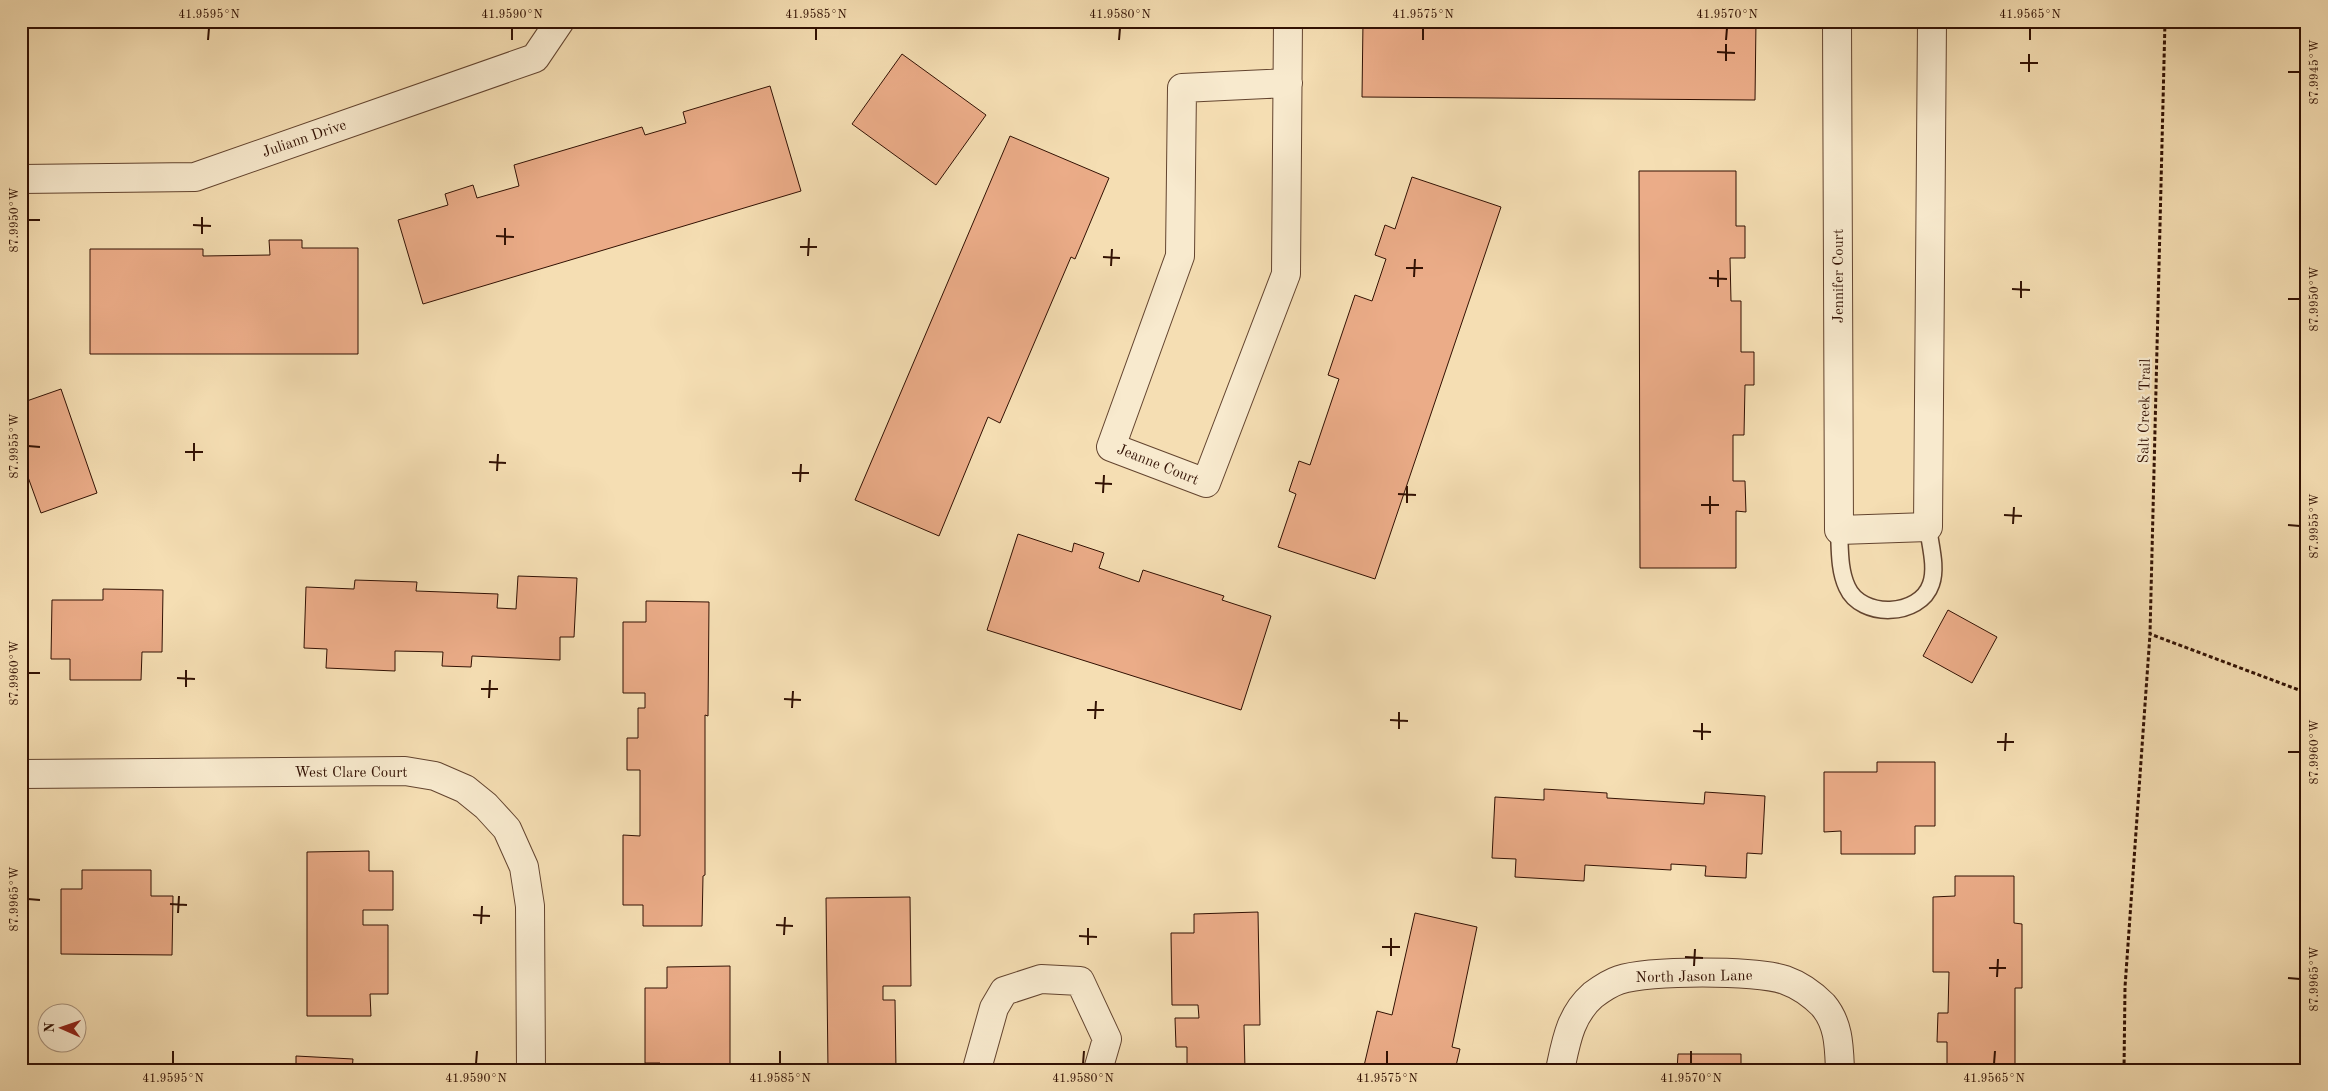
<svg xmlns="http://www.w3.org/2000/svg" width="2328" height="1091" font-family="'Old Standard TT',serif">
	<rect width="100%" height="100%" fill="#f5deb3"/>
	<filter id="stains"><feTurbulence type="fractalNoise" baseFrequency=".004" numOctaves="4"/><feColorMatrix values="0 0 0 0 .2 0 0 0 0 .09 0 0 0 0 .02 0 0 0 .5 -.17"/></filter>
	<radialGradient id="worn" r=".72"><stop offset=".6" stop-color="#630" stop-opacity="0"/><stop offset="1" stop-color="#630" stop-opacity=".3"/></radialGradient>
	<path fill="#ebac88" stroke="#321103" d="M1363,21H1756L1755,100L1362,97Z
		M902,54L986,115L936,185L852,124Z
		M770,86L801,191L423,304L398,220L448,205L445,194L473,185L477,198L519,186L514,165L642,127L645,135L686,123L683,112Z
		M1010,136L1109,178L1075,259L1071,257L1000,423L988,417L939,536L855,500Z
		M1639,171H1736V226H1745V258H1730L1731,301H1741V352H1754V385H1745L1744,435H1733V481H1745L1746,512L1736,511V568H1640Z
		M1412,177L1501,207L1375,579L1278,547L1296,494L1289,491L1299,461L1310,465L1339,379L1328,375L1355,295L1372,301L1386,259L1375,255L1385,225L1395,229Z
		M269,240H302V248H358V354H90V249H203V256L270,255Z
		M61,389L97,493L41,513L24,466L21,468V403Z
		M1018,534L1072,552L1074,543L1104,553L1099,568L1139,582L1143,570L1224,596L1222,600L1271,616L1241,710L987,630Z
		M518,576L577,578L574,637H560V660L472,656L471,667L442,666L443,652L395,651V671L326,668L327,649L304,648L306,587L354,589L355,580L417,582L416,591L498,594L497,608L516,609Z
		M103,589L163,590L162,652H142L141,680H70V659H51L52,600H103Z
		M646,601L709,602L708,716L705,715V875L703,876L702,926H643V905H623V835L640,836V770H627V738H638V708H645V693H623V622H646Z
		M1948,610L1997,637L1972,683L1923,656Z
		M1877,762H1935V826H1915V854H1841V831L1824,832V772H1877Z
		M1544,789L1607,793V798L1704,804L1705,792L1765,796L1762,854L1747,853L1746,878L1705,876L1706,866L1671,864V870L1585,865L1584,881L1515,877L1516,859L1492,858L1495,797L1544,800Z
		M369,851V871H393V910H363V925H388V994H370L371,1016H307V852Z
		M82,870H151V896H173L172,955L61,954V889H82Z
		M1955,876H2014V923L2022,924V988H2015V1070H1947V1042H1937L1938,1013H1948L1949,972H1933V897L1955,896Z
		M910,897L911,986H883V1000H895L896,1070H828L826,898Z
		M1258,912L1260,1025H1244L1245,1070H1187V1047H1176L1175,1018H1199L1198,1005H1172L1171,933H1194V914Z
		M1415,913L1477,927L1452,1047L1460,1049L1455,1070H1363L1377,1011L1392,1015Z
		M730,966V1070H660V1063H645V988H667V967Z
		M1678,1054H1741V1070H1677Z
		M296,1056L353,1059L352,1070H296Z"/>
	<g fill="none" stroke-linecap="round" stroke-linejoin="round">
		<defs>
			<path id="lane" d="M1839,530C1840,549 1839,570 1847,587C1861,619 1920,617 1931,584C1937,567 1930,545 1928,527"/>
			<path id="street" d="M1837,21L1839,530L1928,527L1932,21
				M1288,83L1182,88L1180,256L1111,447L1206,483L1286,274L1288,21
				M21,179L195,177L535,58L560,21
				M21,774L405,771L435,776L465,789L486,806L507,829L524,867L530,906L531,1070
				M981,1070L978,1065L994,1008L1004,991L1041,979L1080,981L1107,1039L1098,1070
				M1560,1070C1566,1042 1570,1015 1593,995C1601,989 1610,983 1619,980C1649,970 1756,970 1785,980C1799,985 1813,995 1823,1005C1839,1024 1839,1046 1840,1070"/>
		</defs>
		<use href="#lane" stroke="#63442f" stroke-width="19"/>
		<use href="#street" stroke="#63442f" stroke-width="30"/>
		<path stroke="#321103" stroke-width="3" stroke-dasharray="4 2.5" stroke-linecap="butt" d="M2165,21L2150,634L2307,693
			M2124,1070L2125,987L2150,634"/>
		<use href="#lane" stroke="#f8eace" stroke-width="16"/>
		<use href="#street" stroke="#f8eace" stroke-width="28"/>
	</g>
	<path fill="none" stroke="#321103" stroke-width="2" d="M208,40L209,28M512,40V28M816,40V28M1119,40L1120,28M1423,40V28M1726,40L1727,28M2030,40V28M1717,52L1735,53M1726,61V44M2020,63H2038M2029,72V54M2288,72H2300M28,220H40M193,225L211,226M202,234V217M496,236L514,237M505,245V228M800,247H817M808,256L809,238M1103,257L1120,258M1111,266L1112,249M1406,268H1423M1414,277L1415,259M1709,278L1727,279M1718,287V270M2012,289L2030,290M2021,298V281M2288,299H2300M28,446L40,447M185,452H203M194,461V443M489,462L506,463M497,471L498,454M792,473H809M800,482L801,464M1095,483L1112,484M1103,493L1104,475M1398,494L1416,495M1407,503V486M1701,505H1719M1710,514V496M2004,515L2022,516M2013,524L2014,507M2288,525L2300,526M28,673H40M177,678L195,679M186,687V670M481,689H498M489,698L490,680M784,699L801,700M792,708L793,691M1087,710H1104M1095,719L1096,701M1390,720L1408,721M1399,729V712M1693,731L1711,732M1702,740V723M1997,742H2014M2005,751L2006,733M2288,752H2300M28,899L40,900M170,904L187,905M178,913L179,896M473,915L490,916M481,924L482,906M776,925L793,926M784,935L785,917M1079,936L1097,937M1088,945V928M1382,947H1400M1391,956V938M1685,957L1703,958M1694,966L1695,949M1989,968H2006M1997,977L1998,959M2288,978L2300,979M173,1064V1051M476,1064L477,1051M780,1064V1051M1083,1064L1084,1051M1387,1064V1051M1691,1064V1051M1994,1064L1995,1051"/>
	<g text-anchor="middle" stroke-width="4.5" stroke-linejoin="round" paint-order="stroke">
		<g font-size="15" fill="#321103" stroke="#f8eace">
			<text transform="translate(304 138) rotate(-19)" y="5">Juliann Drive</text>
			<text transform="translate(1838 276) rotate(-90)" y="5">Jennifer Court</text>
			<text transform="translate(2144 411) rotate(-89)" y="5">Salt Creek Trail</text>
			<text transform="translate(1158 464) rotate(22)" y="5">Jeanne Court</text>
			<text x="351" y="777">West Clare Court</text>
			<text transform="translate(1694 976) rotate(-1)" y="5">North Jason Lane</text>
		</g>
	</g>
	<rect width="2328" height="1091" fill="none" stroke="#f5deb3" stroke-width="55"/>
	<g transform="translate(62 1028) rotate(272)"><circle r="24" fill="#f8eace" stroke="#a9937d"/>
	<path d="M0-4L9 19L0 12L-9 19Z" fill="#8f2418"/>
	<text y="-8" font-size="14" font-weight="bold" text-anchor="middle" fill="#321103">N</text>
	</g>
	<rect x="28" y="28" width="2272" height="1036" fill="none" stroke="#321103" stroke-width="2"/>
	<g font-size="12" text-anchor="middle" fill="#321103">
		<text x="209" y="18">41.9595°N</text>
		<text x="512" y="18">41.9590°N</text>
		<text x="816" y="18">41.9585°N</text>
		<text x="1120" y="18">41.9580°N</text>
		<text x="1423" y="18">41.9575°N</text>
		<text x="1727" y="18">41.9570°N</text>
		<text x="2030" y="18">41.9565°N</text>
		<text transform="translate(2314 72) rotate(-90)" y="4">87.9945°W</text>
		<text transform="translate(14 220) rotate(-90)" y="4">87.9950°W</text>
		<text transform="translate(2314 299) rotate(-90)" y="4">87.9950°W</text>
		<text transform="translate(14 446) rotate(-90)" y="4">87.9955°W</text>
		<text transform="translate(2314 526) rotate(-90)" y="4">87.9955°W</text>
		<text transform="translate(14 673) rotate(-90)" y="4">87.9960°W</text>
		<text transform="translate(2314 752) rotate(-90)" y="4">87.9960°W</text>
		<text transform="translate(14 899) rotate(-90)" y="4">87.9965°W</text>
		<text transform="translate(2314 979) rotate(-90)" y="4">87.9965°W</text>
		<text x="173" y="1082">41.9595°N</text>
		<text x="476" y="1082">41.9590°N</text>
		<text x="780" y="1082">41.9585°N</text>
		<text x="1083" y="1082">41.9580°N</text>
		<text x="1387" y="1082">41.9575°N</text>
		<text x="1691" y="1082">41.9570°N</text>
		<text x="1994" y="1082">41.9565°N</text>
	</g>
	<rect width="100%" height="100%" filter="url(#stains)"/>
	<rect width="100%" height="100%" fill="url(#worn)"/>
</svg>
